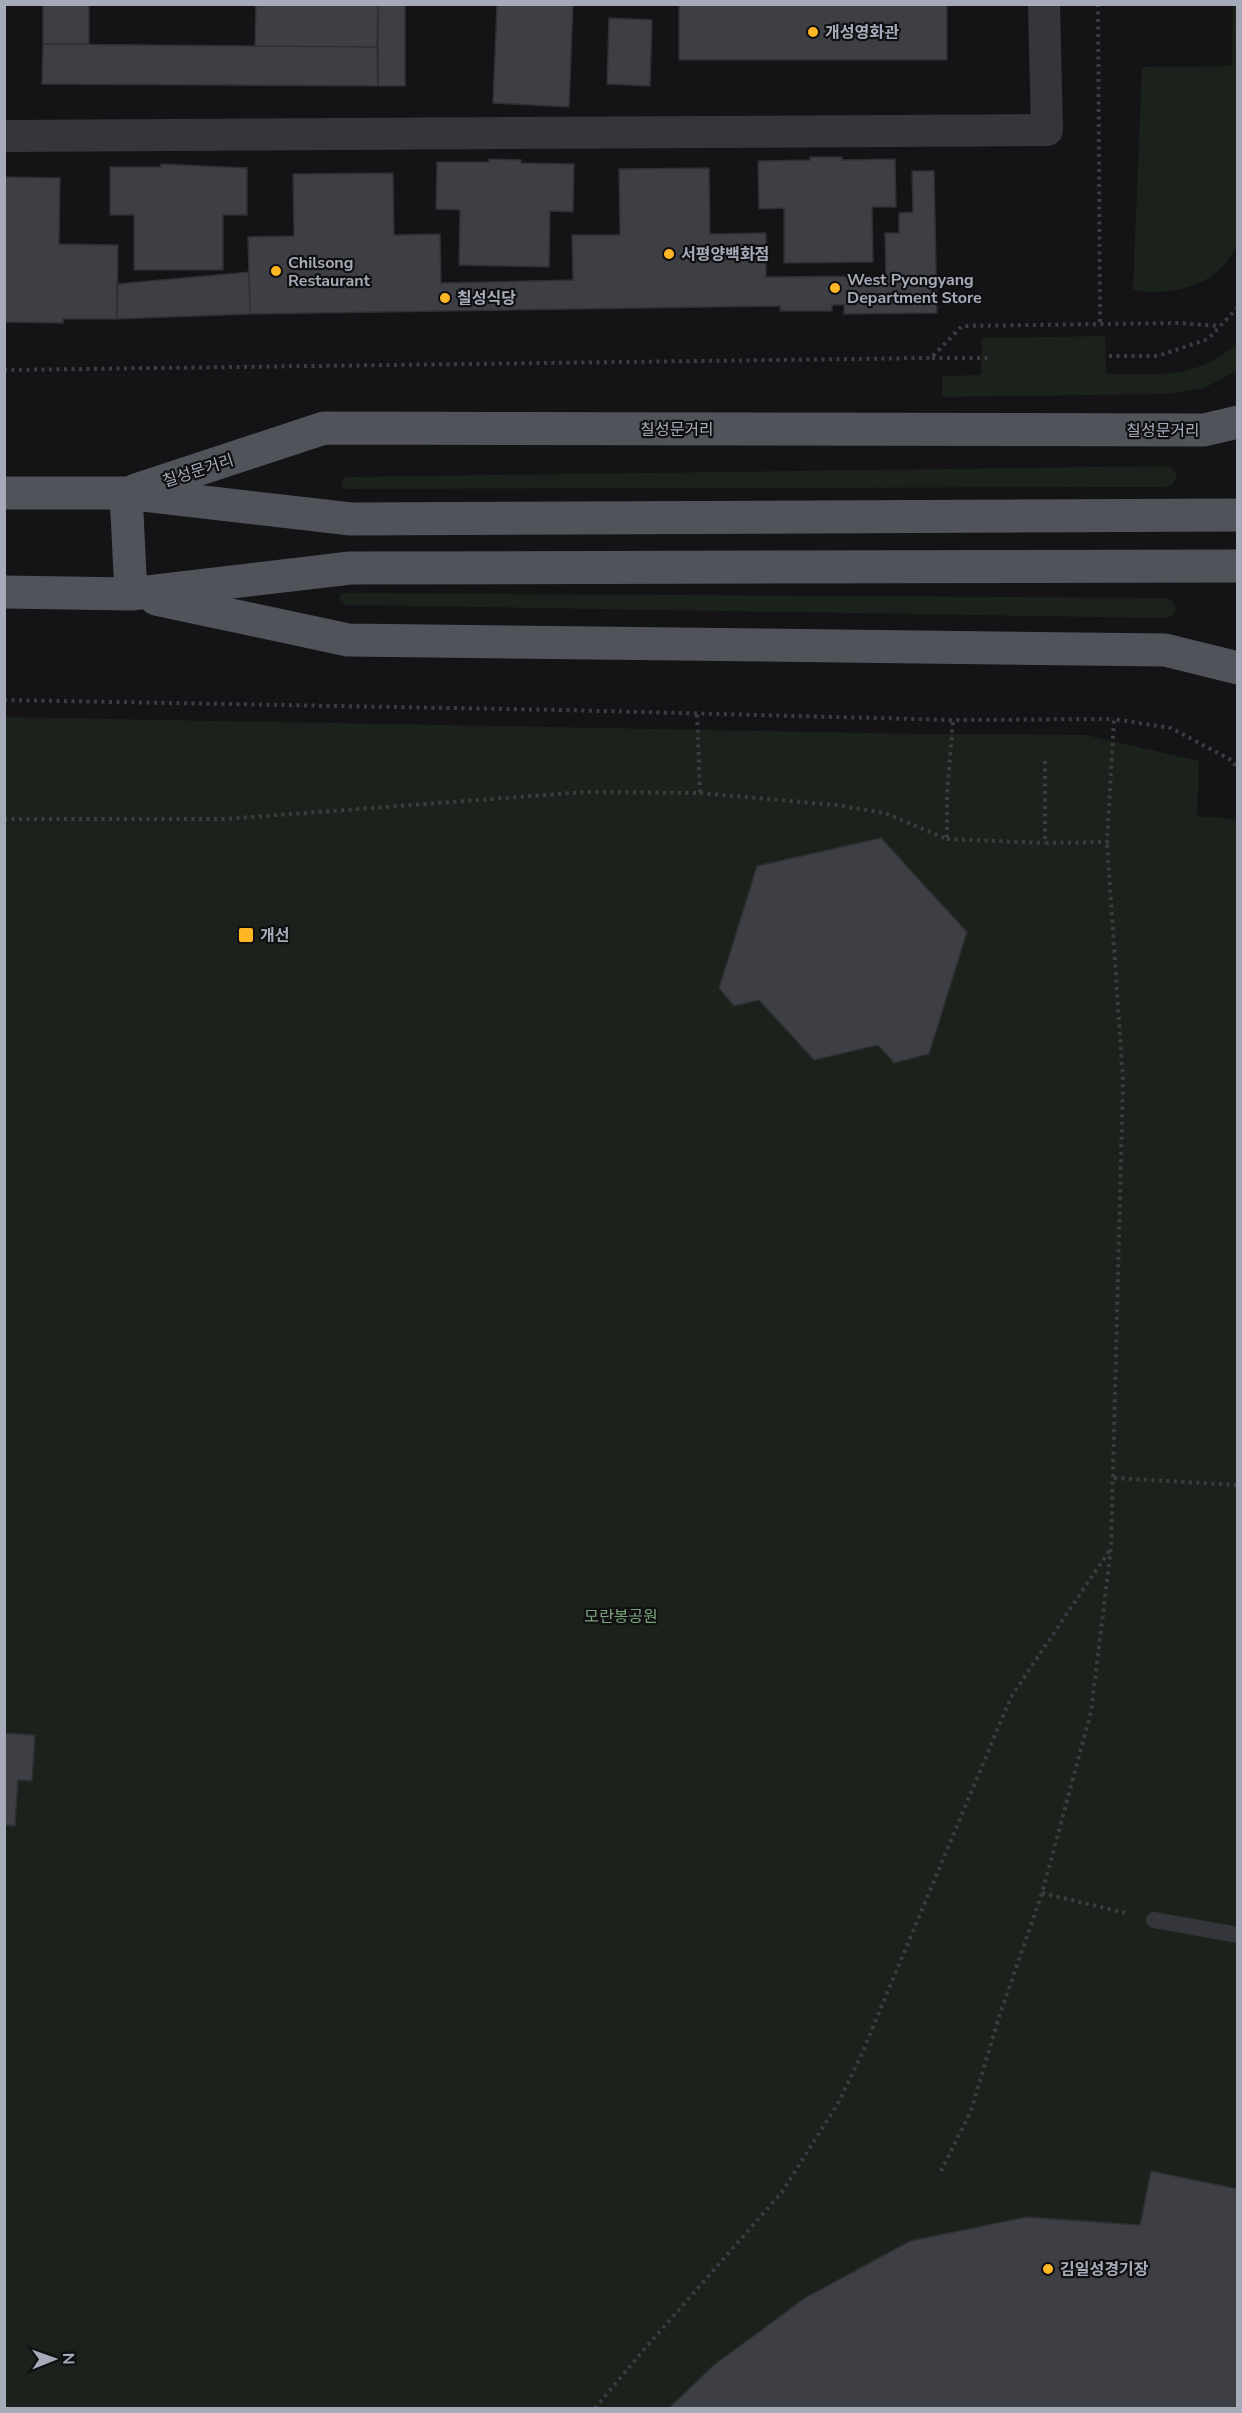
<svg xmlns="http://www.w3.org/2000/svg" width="1242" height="2413" font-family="'Nunito Sans','Noto Sans KR',sans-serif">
	<rect width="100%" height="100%" fill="#141417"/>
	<path fill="#1a221b" d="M1233,5H1238L1237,245C1220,285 1173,297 1133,290L1142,67L1232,66Z
		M1105,336L1106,374C1158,374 1195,380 1237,344V371L1204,388L1168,394L942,397V376L981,375L982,338Z
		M1166,466L1173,469L1177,477L1173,484L1166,487L347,489L343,488L341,483L346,477Z
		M346,593L1165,598L1172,601L1176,608L1173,616L1165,618L346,605L339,599L341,594Z
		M5,717L923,734L1086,735L1199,761L1197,816L1234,819L1238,823L1237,2408H5Z"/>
	<path fill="#3e3f44" stroke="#2e2e33" stroke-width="1.5" d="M43,4H89V44H43Z
		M256,4H378L377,47L255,46Z
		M378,4H405V86H378Z
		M497,4H573L569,107L493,103Z
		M679,4H947V60H679Z
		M609,18L652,20L650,86L607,84Z
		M43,44L377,47L378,86L42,84Z
		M810,157H842V160L895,159L896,207H872L873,262L784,263V208L759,209L758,161L810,160Z
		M489,159L521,160V163L574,164L573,212L550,211L549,267L459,265L460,210L436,209L437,162H489Z
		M161,164L247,168V215H223V270H134V215H110V167H161Z
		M709,168L710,234L766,233V277L886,276L885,233H899V213L913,212L912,171H934L937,313L844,314V305H832V311H780V306L250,314L248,237L294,236L293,174L393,173L394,235L440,234L441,283L573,280L572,235H620L619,169Z
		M4,177L60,178L59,244L118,245L117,319H63V323L4,322Z
		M249,272L250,314L117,319V284Z
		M881,838L967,932L929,1054L894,1063L878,1045L814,1060L759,1000L734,1006L719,988L757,866Z
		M4,1733L35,1735L32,1781L18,1780L15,1826L4,1825Z
		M1151,2171L1238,2189V2408H669L714,2365L805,2298L910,2241L1027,2217L1140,2225Z"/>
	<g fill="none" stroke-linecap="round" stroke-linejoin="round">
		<path stroke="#3b3d43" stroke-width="4" stroke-dasharray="3 4.5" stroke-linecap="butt" d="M1098,4L1100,324
			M1109,356H1158L1208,339L1238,307
			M932,358H988
			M4,370L931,358L962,326L1178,323L1219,326
			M4,700L562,710L953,720L1114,719
			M1045,761V843L1107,842L1114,719L1171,728L1233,761L1238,770
			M700,793L836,805L885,813L947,839V795L953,720
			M4,819H225L586,792L700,793L697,713
			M947,839L1045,843
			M1114,1478L1238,1485
			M1042,1893L1126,1913
			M941,2171L971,2111L998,2020L1042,1893L1091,1712L1111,1548L1123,1081L1107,842
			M595,2408L641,2353L782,2192L837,2105L860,2058L1011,1697L1111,1548"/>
		<path stroke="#35363c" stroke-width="16" d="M1154,1920L1238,1935"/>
		<path stroke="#35363c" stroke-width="32" d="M4,136L1047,130L1044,4"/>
		<path stroke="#51535b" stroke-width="33" d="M136,490L324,428L1204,430L1238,422
			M4,493H126L351,519L1238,515
			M126,493L131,594
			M4,592L131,594L350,568L1238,566
			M156,599L348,640L1165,650L1238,668"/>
	</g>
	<g fill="#ffb624" stroke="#100f12" stroke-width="2">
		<circle cx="813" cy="32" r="6"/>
		<circle cx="669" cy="254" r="6"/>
		<circle cx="276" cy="271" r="6"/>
		<circle cx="835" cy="288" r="6"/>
		<circle cx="445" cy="298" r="6"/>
		<rect x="238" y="927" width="16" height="16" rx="3"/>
		<circle cx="1048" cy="2269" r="6"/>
	</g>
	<g text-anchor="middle" stroke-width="4.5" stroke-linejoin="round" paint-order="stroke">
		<g font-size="16" font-weight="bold" fill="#a5abb8" stroke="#100f12" text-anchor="start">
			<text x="825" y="38">개성영화관</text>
			<text x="681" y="260">서평양백화점</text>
			<text x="288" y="268">Chilsong<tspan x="288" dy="18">Restaurant</tspan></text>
			<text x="847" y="285">West Pyongyang<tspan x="847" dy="18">Department Store</tspan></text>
			<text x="457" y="304">칠성식당</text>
			<text x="260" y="941">개선</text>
			<text x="1060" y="2275">김일성경기장</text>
		</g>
		<g font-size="16" fill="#a5abb8" stroke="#100f12">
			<text x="677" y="435">칠성문거리</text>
			<text x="1163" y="436">칠성문거리</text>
			<text transform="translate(198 470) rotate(-18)" y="6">칠성문거리</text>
		</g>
		<g font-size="16" fill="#7ba47d" stroke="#100f12">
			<text x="621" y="1622">모란봉공원</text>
		</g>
	</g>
	<rect width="1242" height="2413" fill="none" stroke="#a5abb8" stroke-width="12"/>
	<g transform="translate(54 2359) rotate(89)" stroke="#100f12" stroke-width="4.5" paint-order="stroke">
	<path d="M0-4.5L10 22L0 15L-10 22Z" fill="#a5abb8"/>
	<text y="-9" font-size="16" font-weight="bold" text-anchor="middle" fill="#a5abb8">N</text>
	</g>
</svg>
